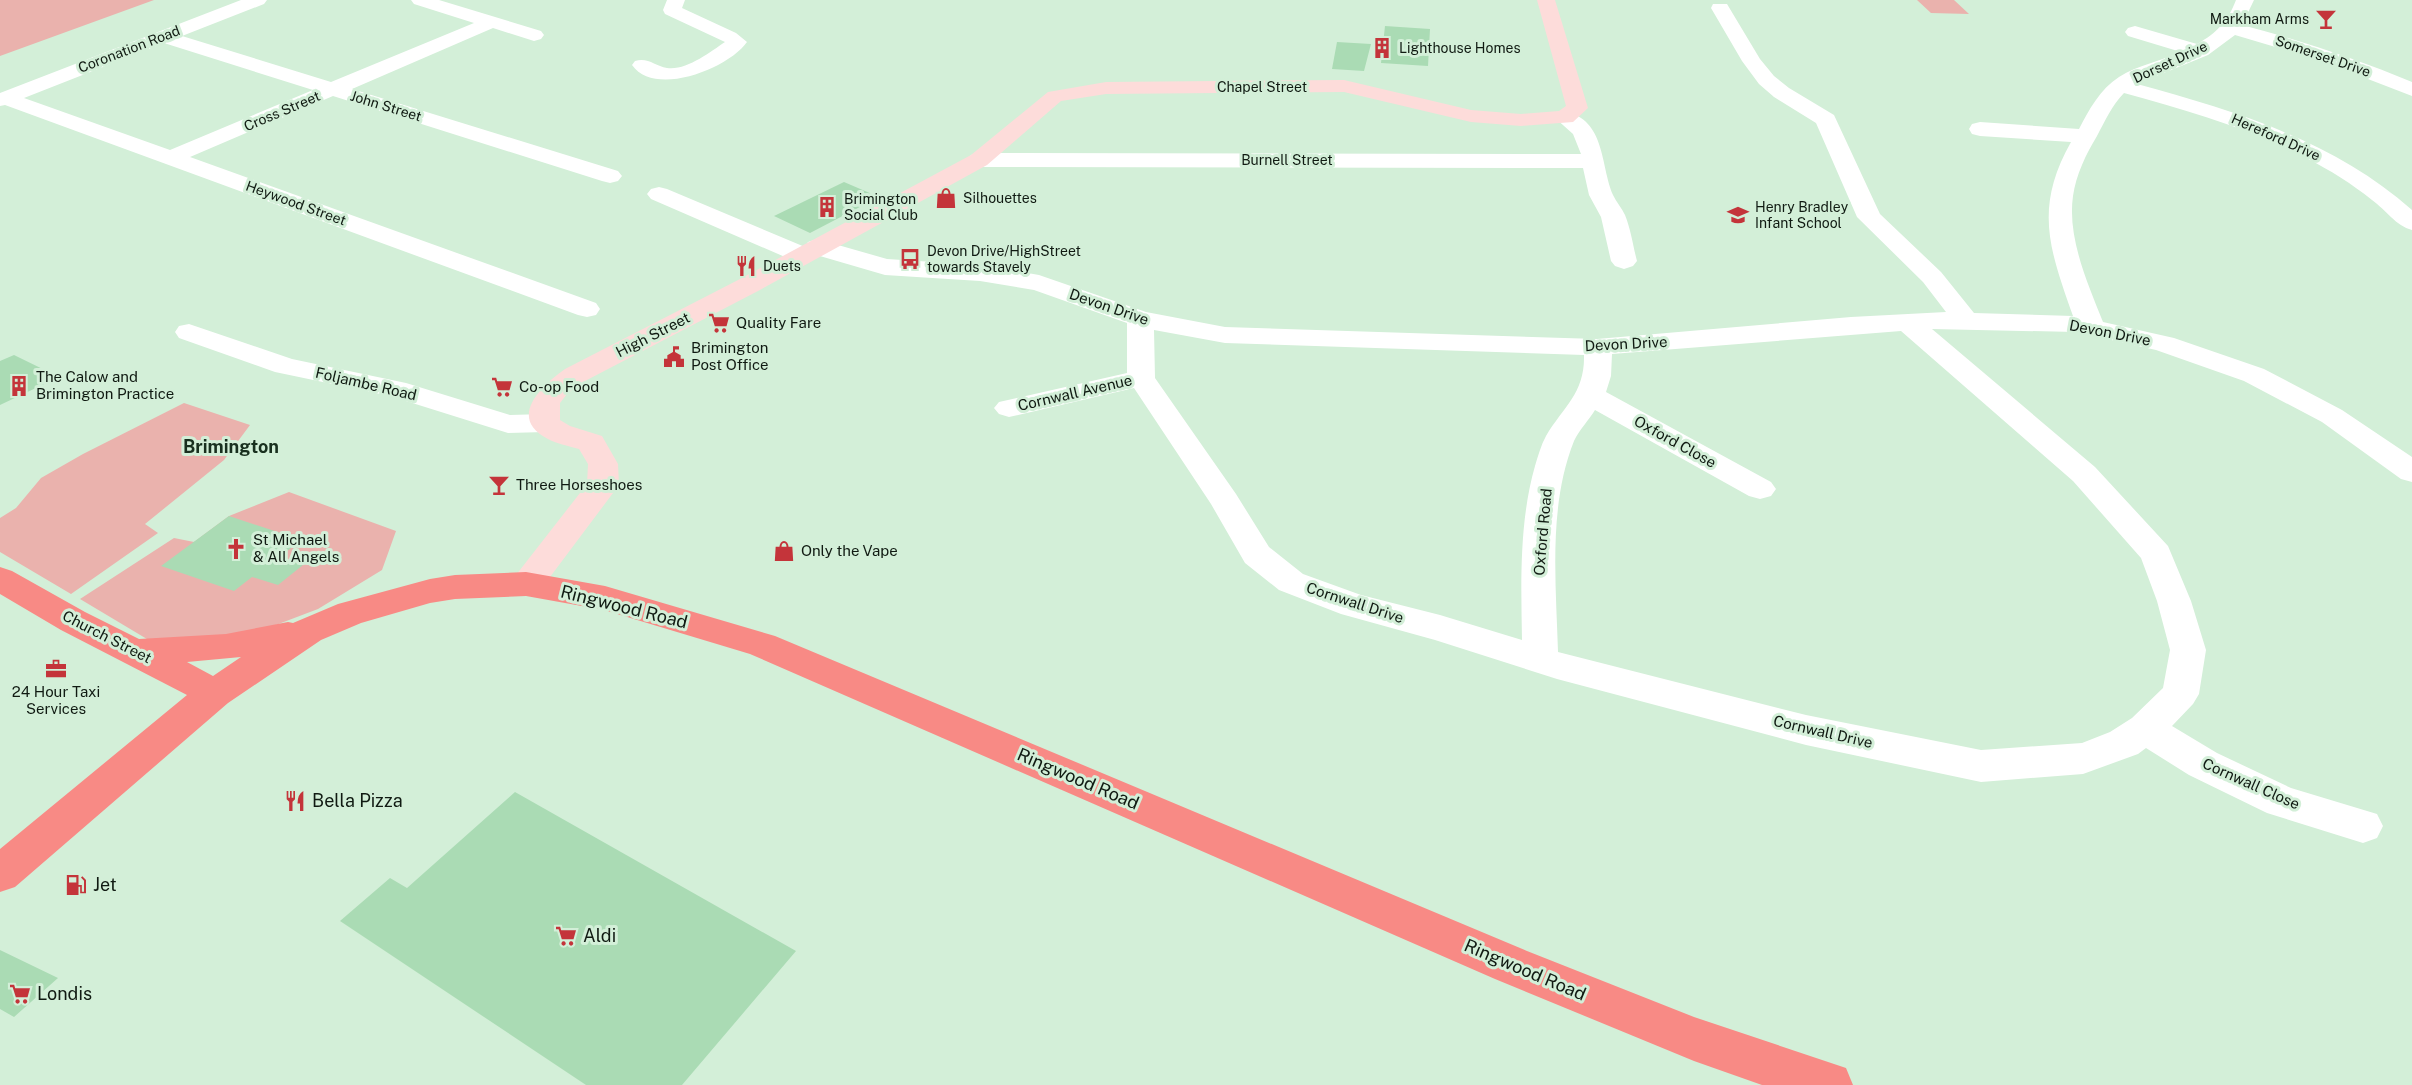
<svg xmlns="http://www.w3.org/2000/svg" width="2412" height="1085" font-family="'Public Sans',sans-serif">
	<rect width="100%" height="100%" fill="#d3efd8"/>
	<path fill="#eab2ad" d="M0,0H154L0,56Z
		M1917,0H1954L1969,14L1931,13Z
		M184,403L250,425L224,460L145,524L158,533L71,594L0,552V518L16,508L41,478L83,454Z
		M289,492L396,531L382,570L318,609L260,631L162,648L80,599L174,538L194,542L229,516Z"/>
	<path fill="#aadbb4" d="M1385,26L1430,29L1428,66L1381,63Z
		M1337,42L1371,44L1364,71L1332,69Z
		M844,182L879,197L810,233L774,216Z
		M14,355L59,377L0,405V361Z
		M229,516L302,540L279,557L303,565L278,585L252,577L234,591L161,566Z
		M515,792L796,951L682,1085H586L340,921L390,878L407,888Z
		M0,950L58,978L14,1017L0,1009Z"/>
	<g fill="none" stroke-linecap="round" stroke-linejoin="round">
		<path fill="#fff" fill-rule="evenodd" d="M241,0H267L264,4L182,36L331,82L474,23L414,4L411,0H439L541,31L544,35L541,39L534,41L493,28L352,89L618,171L622,176L618,181L610,183L602,181L333,96L190,157L596,303L600,309L596,315L587,317L578,315L5,105L0,106V93ZM164,43L313,90L170,150L24,98Z
			M667,0H685L682,8L736,33L747,42C729,68 655,98 632,65L635,61C648,57 655,66 667,68C686,71 710,52 725,42L665,14L663,10Z
			M2236,0H2254L2242,25C2300,40 2357,59 2412,82V96L2316,59L2235,35L2208,55L2137,84C2236,111 2334,141 2412,210V230C2396,226 2386,210 2372,200C2352,184 2330,170 2306,158C2249,128 2186,110 2124,93C2112,105 2105,121 2097,136C2086,154 2076,175 2073,196C2067,238 2088,284 2103,322L2174,338L2264,369L2342,410L2412,457V482L2401,479L2322,422L2244,381L2156,350L2076,332L1932,329L2095,467L2168,546L2191,601L2206,650L2199,694L2193,704L2172,726L2217,753L2291,788L2377,814L2383,826L2377,838L2363,843L2267,813L2189,775L2146,748L2138,754L2083,774L1981,782L1806,745L1557,679L1435,640L1341,614L1279,590L1245,563L1211,504L1134,388L1009,417L999,414L994,408L999,402L1127,373V323L1034,290L980,281L885,275L813,254L810,260L801,263L792,260L651,199L647,194L651,189L659,187L667,189L805,247L808,242L817,239L887,259L980,265L1039,275L1146,312L1225,327L1597,339L1851,317L1946,312L1923,282L1857,217L1816,123L1774,97L1759,84L1742,61L1711,8L1713,4H1727L1760,59L1774,76L1789,88L1834,115L1880,214L1941,272L1974,313L2073,316C2049,248 2034,208 2071,142L1980,136L1972,134L1969,129L1972,124L1980,122L2079,129C2089,110 2100,89 2119,77C2138,65 2161,61 2181,52L2128,36L2125,32L2128,28L2135,26L2197,44C2217,33 2228,21 2236,0ZM1154,330L1225,343L1584,355C1585,393 1564,406 1546,436C1541,445 1538,456 1535,466C1519,522 1521,583 1522,640L1440,615L1361,595L1303,574L1269,547L1236,494L1155,378ZM1901,331L2073,481L2141,558L2157,601L2170,650L2163,688L2132,718L2110,732L2082,743L1981,750L1806,715L1558,652C1556,583 1548,506 1574,441C1579,430 1589,420 1595,410L1749,496L1760,499L1771,496L1776,489L1771,482L1606,392L1611,376L1612,354Z
			M1565,111C1606,121 1600,164 1613,195C1616,202 1622,208 1625,215C1631,230 1633,246 1637,261L1633,266L1624,269L1615,266L1611,261L1601,217L1589,195L1583,168L979,167L971,165L968,160L971,155L979,153L1581,154L1573,134L1554,117L1557,112Z
			M189,324L292,359L406,383L510,415L545,414L556,417L560,423L556,429L545,432L508,433L390,396L275,372L179,338L175,332L179,326Z"/>
		<path fill="#fddcda" fill-rule="evenodd" d="M1537,0H1555L1588,108L1573,122L1521,126L1471,122L1344,92L1106,94L1061,101L987,165L758,291L585,381L567,394L560,403V420L570,426L602,436L618,464L619,485L538,593L526,596L514,593L509,584L587,484L588,464L579,449C569,446 557,444 548,439C507,418 541,386 565,369L740,279L971,155L1048,92L1106,82L1344,80L1471,110L1521,114L1559,111L1566,106Z"/>
		<path fill="#f88a85" fill-rule="evenodd" d="M0,567L12,571L85,612L139,639L226,634L288,622L293,623L338,604L430,579L455,575L526,572L605,586L775,636L1527,951L1694,1017L1846,1068L1853,1085H1762L1694,1061L1495,979L750,654L604,610L526,596L455,599L430,603L361,623L321,640L228,703L15,887L0,892V849L187,695L61,630L0,594ZM241,657L213,676L187,662Z"/>
	</g>
	<defs>
		<symbol id="bar-bare" viewBox="-9 -9 18 18"><path d="M-6-5H6L.8 .8V4.5H3.5V6h-7V4.5H-.8V.8Z" fill="#c4343a" stroke="#d3efd8" stroke-width="2.5" paint-order="stroke"/></symbol>
		<symbol id="building-bare" viewBox="-9 -9 18 18"><path d="M-4-6H4V6H1V3H-1V6H-4ZM-2.5-4.3h1.7v1.8h-1.7ZM.8-4.3h1.7v1.8H.8ZM-2.5-1h1.7V.8h-1.7ZM.8-1h1.7V.8H.8Z" fill="#c4343a" stroke="#d3efd8" stroke-width="2.5" paint-order="stroke"/></symbol>
		<symbol id="shop-bare" viewBox="-9 -9 18 18"><path d="M-5-2.5h2.3a2.7 3.5 0 0 1 5.4 0H5L5.5 6h-11ZM-1.5-2.5h3a1.5 2.3 0 0 0-3 0Z" fill="#c4343a" stroke="#d3efd8" stroke-width="2.5" paint-order="stroke"/></symbol>
		<symbol id="school-bare" viewBox="-9 -9 18 18"><path d="M0-5L7-2L0 1L-7-2ZM-4 1L0 2.5L4 1V4Q0 6-4 4Z" fill="#c4343a" stroke="#d3efd8" stroke-width="2.5" paint-order="stroke"/></symbol>
		<symbol id="bus-bare" viewBox="-9 -9 18 18"><path d="M-5-6H5V4H4V6H2V4H-2V6H-4V4H-5ZM-3.5-4V0h7V-4ZM-3.5 1.2v1.5H-2V1.2ZM2 1.2v1.5H3.5V1.2Z" fill="#c4343a" stroke="#d3efd8" stroke-width="2.5" paint-order="stroke"/></symbol>
		<symbol id="restaurant-bare" viewBox="-9 -9 18 18"><path d="M-5-6h1v4h1v-4h1v4h1v-4h1v5L-1.5 .5V6h-2V.5L-5-1ZM5-6V6H3V1.5H1.5Q1.5-4 5-6Z" fill="#c4343a" stroke="#d3efd8" stroke-width="2.5" paint-order="stroke"/></symbol>
		<symbol id="supermarket-bare" viewBox="-9 -9 18 18"><path d="M-6-5.5h2.5l.6 2H6L4.5 2H-2.5L-4.4-4H-6ZM-1.5 3.2a1.3 1.3 0 1 0 .1 0ZM3 3.2a1.3 1.3 0 1 0 .1 0Z" fill="#c4343a" stroke="#d3efd8" stroke-width="2.5" paint-order="stroke"/></symbol>
		<symbol id="civic-bare" viewBox="-9 -9 18 18"><path d="M-.6-6.5H3V-4.5H.6V-3L4-1V1h2V6H-6V1h2V-1L-.6-3ZM-1.2 2.5V6h2.4V2.5Z" fill="#c4343a" stroke="#d3efd8" stroke-width="2.5" paint-order="stroke"/></symbol>
		<symbol id="church-bare" viewBox="-9 -9 18 18"><path d="M-1.2-6h2.4v3.5h3.3v2.4h-3.3V6h-2.4V-.1h-3.3v-2.4h3.3Z" fill="#c4343a" stroke="#d3efd8" stroke-width="2.5" paint-order="stroke"/></symbol>
		<symbol id="office-bare" viewBox="-9 -9 18 18"><path d="M-6-3h4V-5.5h4V-3h4V5H-6ZM-1-4.5V-3h2v-1.5ZM-6 0V1H6V0Z" fill="#c4343a" stroke="#d3efd8" stroke-width="2.5" paint-order="stroke"/></symbol>
		<symbol id="fuel-bare" viewBox="-9 -9 18 18"><path d="M-5.5-6h7V0h2V4h1.3V-2.5L3-4.5l.8-.8L6-3V5H2.5V1h-1V6h-7ZM-4.2-4.7v3.2H.2V-4.7Z" fill="#c4343a" stroke="#d3efd8" stroke-width="2.5" paint-order="stroke"/></symbol>
	</defs>
	<g fill-rule="evenodd">
		<use href="#bar-bare" x="2311" y="4" width="30" height="30"/>
		<use href="#building-bare" x="1367" y="33" width="30" height="30"/>
		<use href="#shop-bare" x="931" y="183" width="30" height="30"/>
		<use href="#building-bare" x="812" y="192" width="30" height="30"/>
		<use href="#school-bare" x="1723" y="200" width="30" height="30"/>
		<use href="#bus-bare" x="895" y="244" width="30" height="30"/>
		<use href="#restaurant-bare" x="731" y="251" width="30" height="30"/>
		<use href="#supermarket-bare" x="704" y="308" width="30" height="30"/>
		<use href="#civic-bare" x="659" y="342" width="30" height="30"/>
		<use href="#building-bare" x="4" y="371" width="30" height="30"/>
		<use href="#supermarket-bare" x="487" y="372" width="30" height="30"/>
		<use href="#bar-bare" x="484" y="470" width="30" height="30"/>
		<use href="#church-bare" x="221" y="534" width="30" height="30"/>
		<use href="#shop-bare" x="769" y="536" width="30" height="30"/>
		<use href="#office-bare" x="41" y="654" width="30" height="30"/>
		<use href="#restaurant-bare" x="280" y="786" width="30" height="30"/>
		<use href="#fuel-bare" x="61" y="870" width="30" height="30"/>
		<use href="#supermarket-bare" x="551" y="921" width="30" height="30"/>
		<use href="#supermarket-bare" x="5" y="979" width="30" height="30"/>
	</g>
	<g text-anchor="middle" stroke-width="6" stroke-linejoin="round" paint-order="stroke">
		<g font-size="14" fill="#101a12" stroke="#d3efd8" text-anchor="start">
			<text x="2309" y="24" text-anchor="end">Markham Arms</text>
			<text x="1399" y="53">Lighthouse Homes</text>
			<text x="963" y="203">Silhouettes</text>
			<text x="844" y="204">Brimington<tspan x="844" dy="16">Social Club</tspan></text>
			<text x="1755" y="212">Henry Bradley<tspan x="1755" dy="16">Infant School</tspan></text>
			<text x="927" y="256">Devon Drive/HighStreet<tspan x="927" dy="16">towards Stavely</tspan></text>
			<text x="763" y="271">Duets</text>
		</g>
		<g font-size="14" fill="#101a12" stroke="#d3efd8">
			<text transform="translate(129 49) rotate(-21)" y="5">Coronation Road</text>
			<text transform="translate(2323 56) rotate(19)" y="5">Somerset Drive</text>
			<text transform="translate(2170 62) rotate(-25)" y="5">Dorset Drive</text>
			<text x="1262" y="92">Chapel Street</text>
			<text transform="translate(386 106) rotate(17)" y="5">John Street</text>
			<text transform="translate(282 111) rotate(-23)" y="5">Cross Street</text>
			<text transform="translate(2276 137) rotate(24)" y="5">Hereford Drive</text>
			<text x="1287" y="165">Burnell Street</text>
			<text transform="translate(296 203) rotate(20)" y="5">Heywood Street</text>
		</g>
		<g font-size="15" fill="#101a12" stroke="#d3efd8">
			<text transform="translate(1109 307) rotate(19)" y="5">Devon Drive</text>
			<text transform="translate(2110 333) rotate(11)" y="5">Devon Drive</text>
			<text transform="translate(653 335) rotate(-27)" y="5">High Street</text>
			<text transform="translate(1626 344) rotate(-3)" y="5">Devon Drive</text>
			<text transform="translate(366 384) rotate(13)" y="5">Foljambe Road</text>
			<text transform="translate(1075 393) rotate(-13)" y="5">Cornwall Avenue</text>
			<text transform="translate(1675 442) rotate(29)" y="5">Oxford Close</text>
			<text transform="translate(1543 532) rotate(-85)" y="5">Oxford Road</text>
			<text transform="translate(1355 603) rotate(18)" y="5">Cornwall Drive</text>
			<text transform="translate(107 637) rotate(27)" y="5">Church Street</text>
			<text transform="translate(1823 732) rotate(13)" y="5">Cornwall Drive</text>
			<text transform="translate(2251 784) rotate(24)" y="5">Cornwall Close</text>
		</g>
		<g font-size="15" fill="#101a12" stroke="#d3efd8" text-anchor="start">
			<text x="736" y="328">Quality Fare</text>
			<text x="691" y="353">Brimington<tspan x="691" dy="17">Post Office</tspan></text>
			<text x="36" y="382">The Calow and<tspan x="36" dy="17">Brimington Practice</tspan></text>
			<text x="519" y="392">Co-op Food</text>
			<text x="516" y="490">Three Horseshoes</text>
			<text x="253" y="545">St Michael<tspan x="253" dy="17">&amp; All Angels</tspan></text>
			<text x="801" y="556">Only the Vape</text>
			<text x="56" y="697" text-anchor="middle">24 Hour Taxi<tspan x="56" dy="17">Services</tspan></text>
		</g>
		<g font-size="18" font-weight="bold" fill="#19301f" stroke="#d3efd8">
			<text x="231" y="453">Brimington</text>
		</g>
		<g font-size="18" fill="#101a12" stroke="#d3efd8">
			<text transform="translate(624 607) rotate(14)" y="6">Ringwood Road</text>
			<text transform="translate(1078 779) rotate(23)" y="6">Ringwood Road</text>
			<text transform="translate(1525 970) rotate(23)" y="6">Ringwood Road</text>
		</g>
		<g font-size="18" fill="#101a12" stroke="#d3efd8" text-anchor="start">
			<text x="312" y="807">Bella Pizza</text>
			<text x="93" y="891">Jet</text>
			<text x="583" y="942">Aldi</text>
			<text x="37" y="1000">Londis</text>
		</g>
	</g>
</svg>
